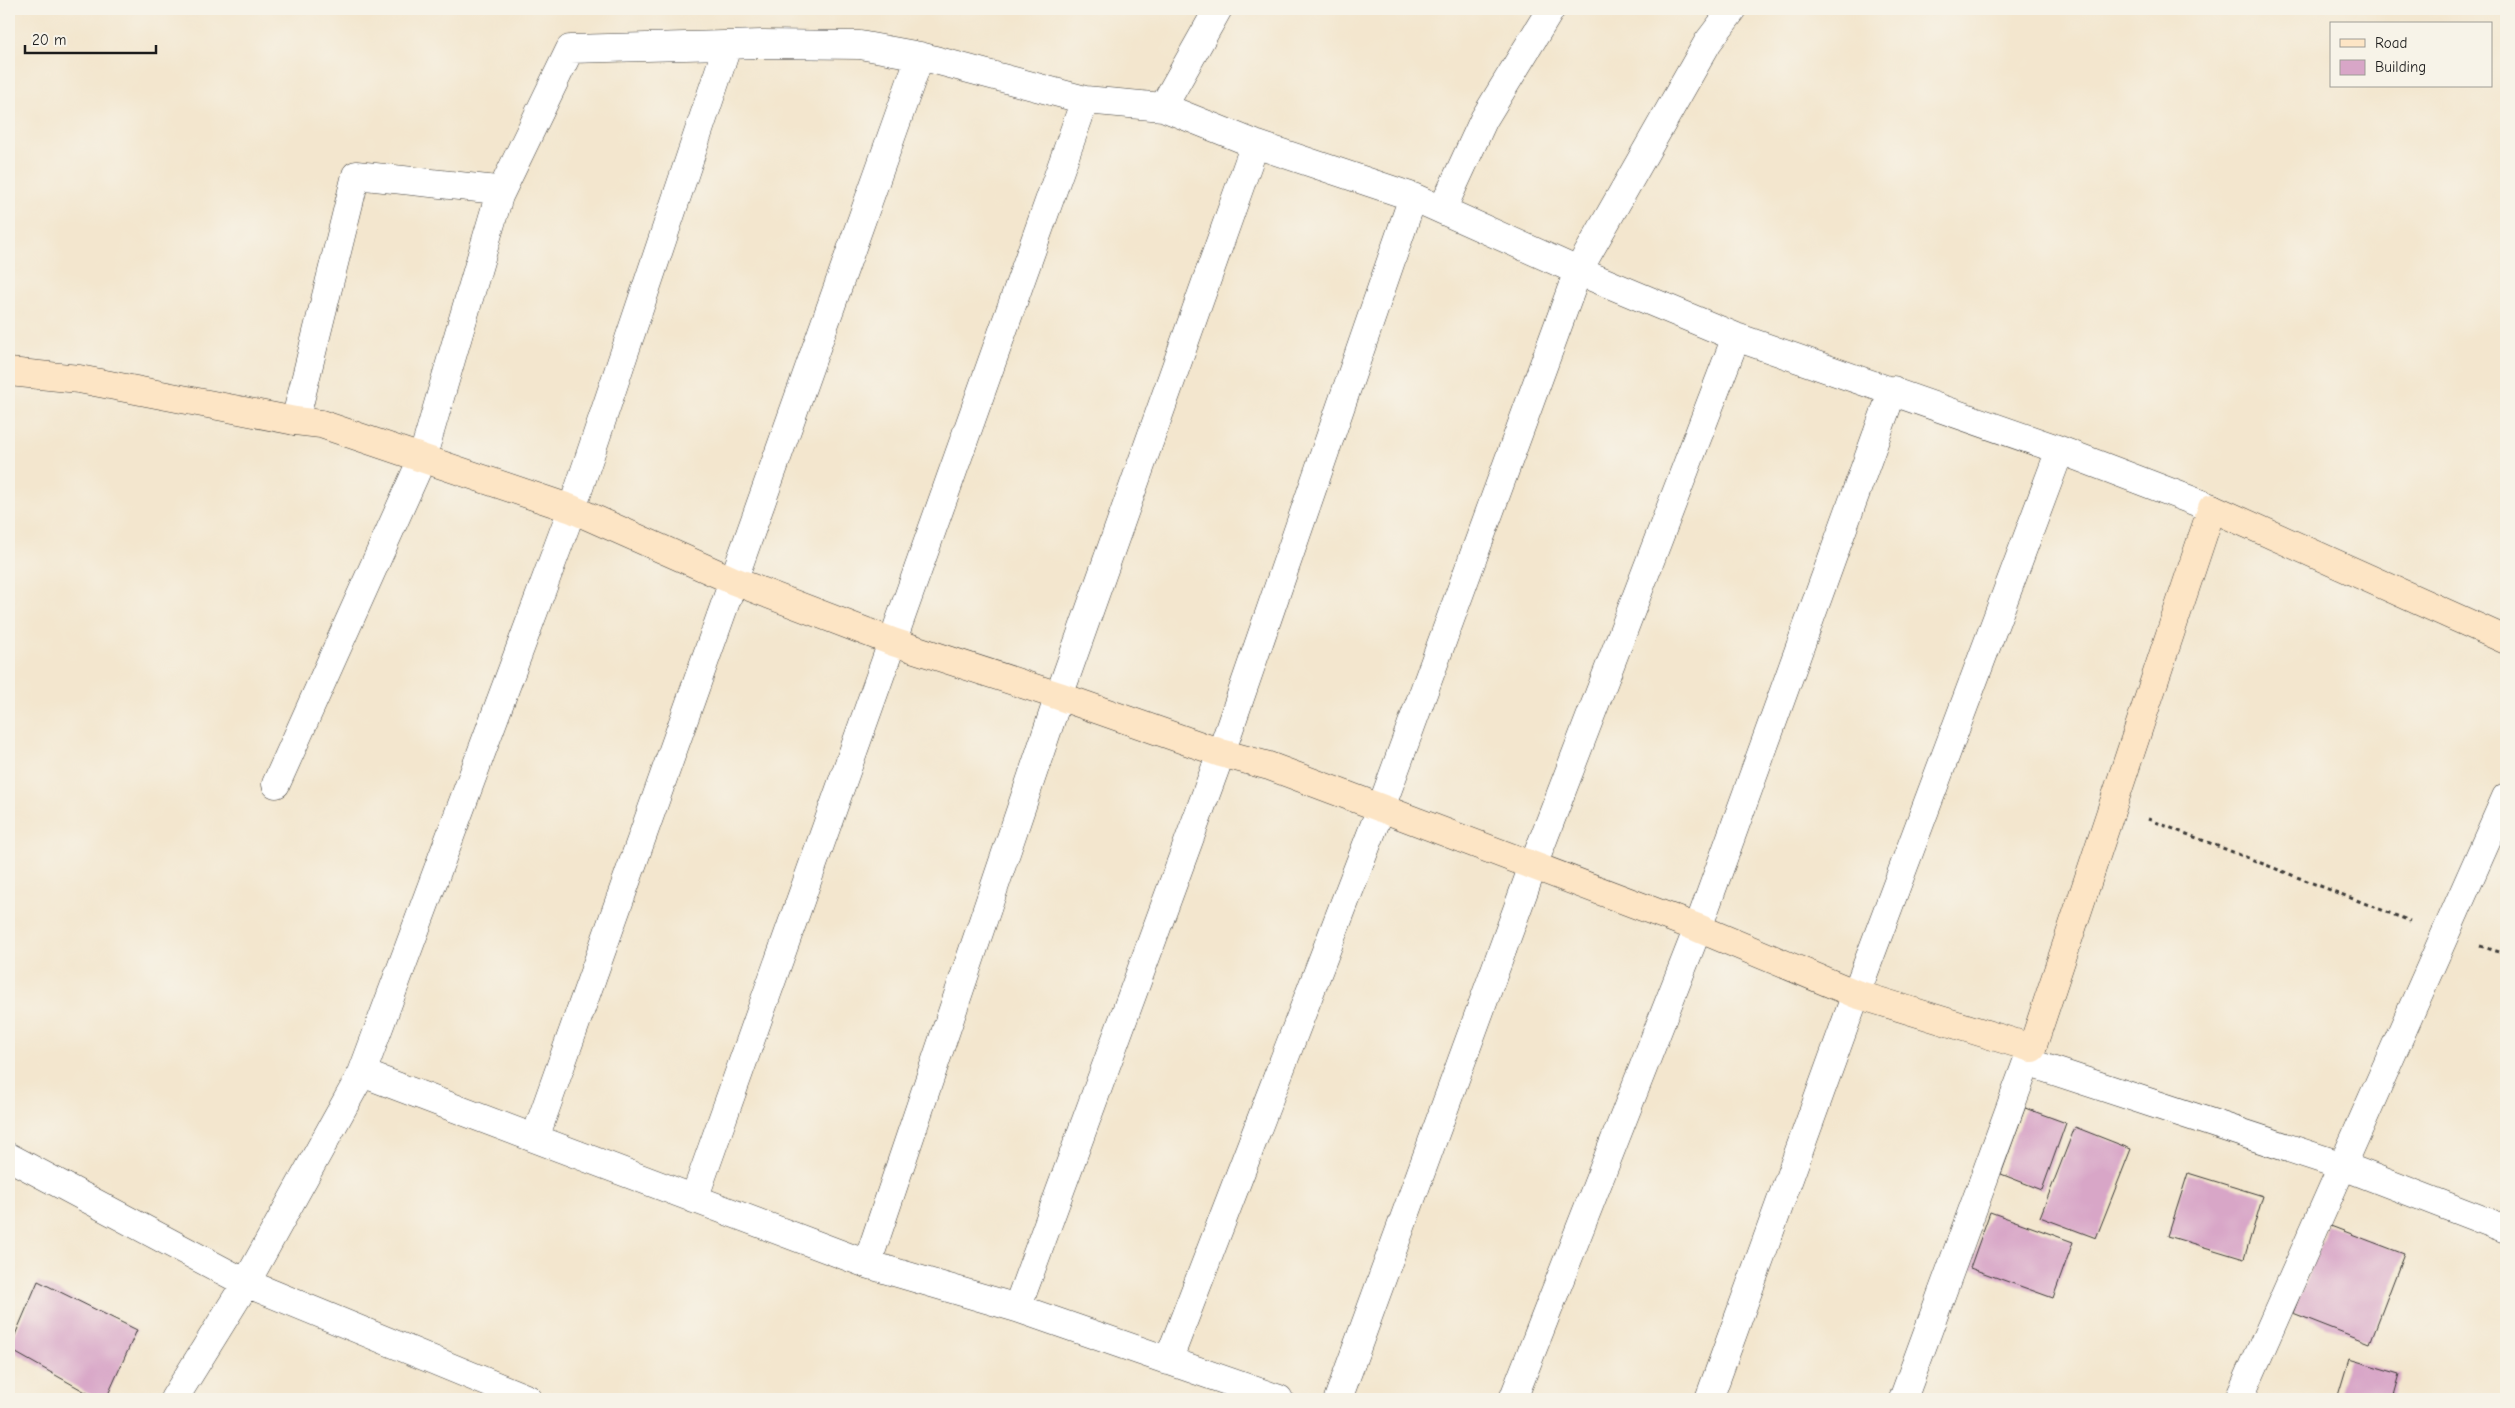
<svg xmlns="http://www.w3.org/2000/svg" width="2515" height="1408" font-family="'Comic Neue',sans-serif">
	<rect width="100%" height="100%" fill="#f7f3e8"/>
	<filter id="ink" filterUnits="userSpaceOnUse"><feTurbulence type="fractalNoise" baseFrequency=".02" numOctaves="2"/><feDisplacementMap in="SourceGraphic" scale="10" xChannelSelector="R" yChannelSelector="G"/><feConvolveMatrix kernelMatrix="1 2 1 2 8 2 1 2 1" color-interpolation-filters="sRGB"/></filter>
	<filter id="wash" filterUnits="userSpaceOnUse"><feTurbulence type="fractalNoise" baseFrequency=".0096" numOctaves="4" result="noise"/><feDisplacementMap in="SourceGraphic" scale="20" xChannelSelector="R" yChannelSelector="G"/><feGaussianBlur stdDeviation="1.12" result="paint"/><feColorMatrix in="noise" values="0 0 0 0 0 0 0 0 0 0 0 0 0 0 0 0 0 1.4 0 .05"/><feComposite in="paint" operator="in"/></filter>
	<g filter="url(#wash)">
		<rect width="100%" height="100%" fill="#f3e6ce"/>
		<g id="blocks">
			<path fill="#d8a6c7" d="M2025,1108L2066,1123L2042,1190L2001,1174Z
				M2075,1127L2131,1149L2096,1238L2040,1217Z
				M2188,1173L2263,1196L2244,1259L2168,1236Z
				M1990,1212L2073,1242L2053,1298L1970,1268Z
				M2328,1225L2404,1254L2370,1343L2293,1313Z
				M38,1281L137,1330L106,1399H98L9,1349Z
				M2349,1359L2400,1374L2393,1399H2337Z"/>
		</g>
	</g>
	<g filter="url(#ink)">
		<use href="#blocks" fill-opacity="0" stroke="#3c3a37" stroke-width="1"/>
		<g fill="none" stroke-linecap="round" stroke-linejoin="round">
			<defs>
				<path id="street" d="M1163,107L1218,9
					M499,196L570,49L762,44L860,45L920,56L1085,100L1163,107L1255,144L1413,197L1578,271L1736,337L2060,450L2212,508
					M1442,210L1484,119L1551,9
					M276,784L422,459L499,196L497,190L356,175L295,421
					M2027,1062L2343,1166L2506,1229
					M362,1073L572,509L727,47
					M535,1138L920,56
					M9,1157L246,1283L528,1399
					M694,1199L1085,100
					M867,1264L1059,696L1255,144
					M1017,1308L1221,753L1413,197
					M1168,1361L1381,808L1578,271L1708,42L1733,9
					M174,1399L246,1283L362,1073L867,1264L1017,1308L1279,1399
					M1338,1399L1533,866L1736,337
					M1513,1399L1698,928L1893,390
					M1709,1399L1856,994L2060,450
					M1903,1399L2032,1048
					M2239,1399L2506,797"/>
				<path id="secondary" d="M9,372L79,379L295,421L321,424L572,509L734,581L893,642L1059,696L1221,753L1269,766L1381,808L1698,928L1856,994L2032,1048L2212,508L2506,640"/>
			</defs>
			<use href="#street" stroke="#3c3a37" stroke-width="29"/>
			<use href="#secondary" stroke="#3c3a37" stroke-width="29"/>
			<path stroke="#3c3a37" stroke-width="3" stroke-dasharray="4 4" stroke-linecap="butt" d="M2148,819L2410,921
				M2480,946L2506,954"/>
			<use href="#street" stroke="#fff" stroke-width="28"/>
			<use href="#secondary" stroke="#fde5c5" stroke-width="28"/>
		</g>
	</g>
	<rect width="2515" height="1408" fill="none" stroke="#f7f3e8" stroke-width="30"/>
	<rect x="2330" y="22" width="162" height="65" fill="#f7f3e8" stroke="#9f9d96"/>
	<rect x="2340" y="39" width="25" height="8" fill="#fde5c5" stroke="#9f9d96"/>
	<text x="2375" y="48" font-size="15" fill="#1c1c1c">Road</text>
	<rect x="2340" y="60" width="25" height="15" fill="#d8a6c7" stroke="#9f9d96"/>
	<text x="2375" y="72" font-size="15" fill="#1c1c1c">Building</text>
	<path d="M25 45v8h131v-8" fill="none" stroke="#1c1c1c" stroke-width="2.5"/>
	<text x="32" y="45" font-size="15" fill="#1c1c1c" stroke="#f7f3e8" stroke-width="4" paint-order="stroke">20 m</text>
</svg>
